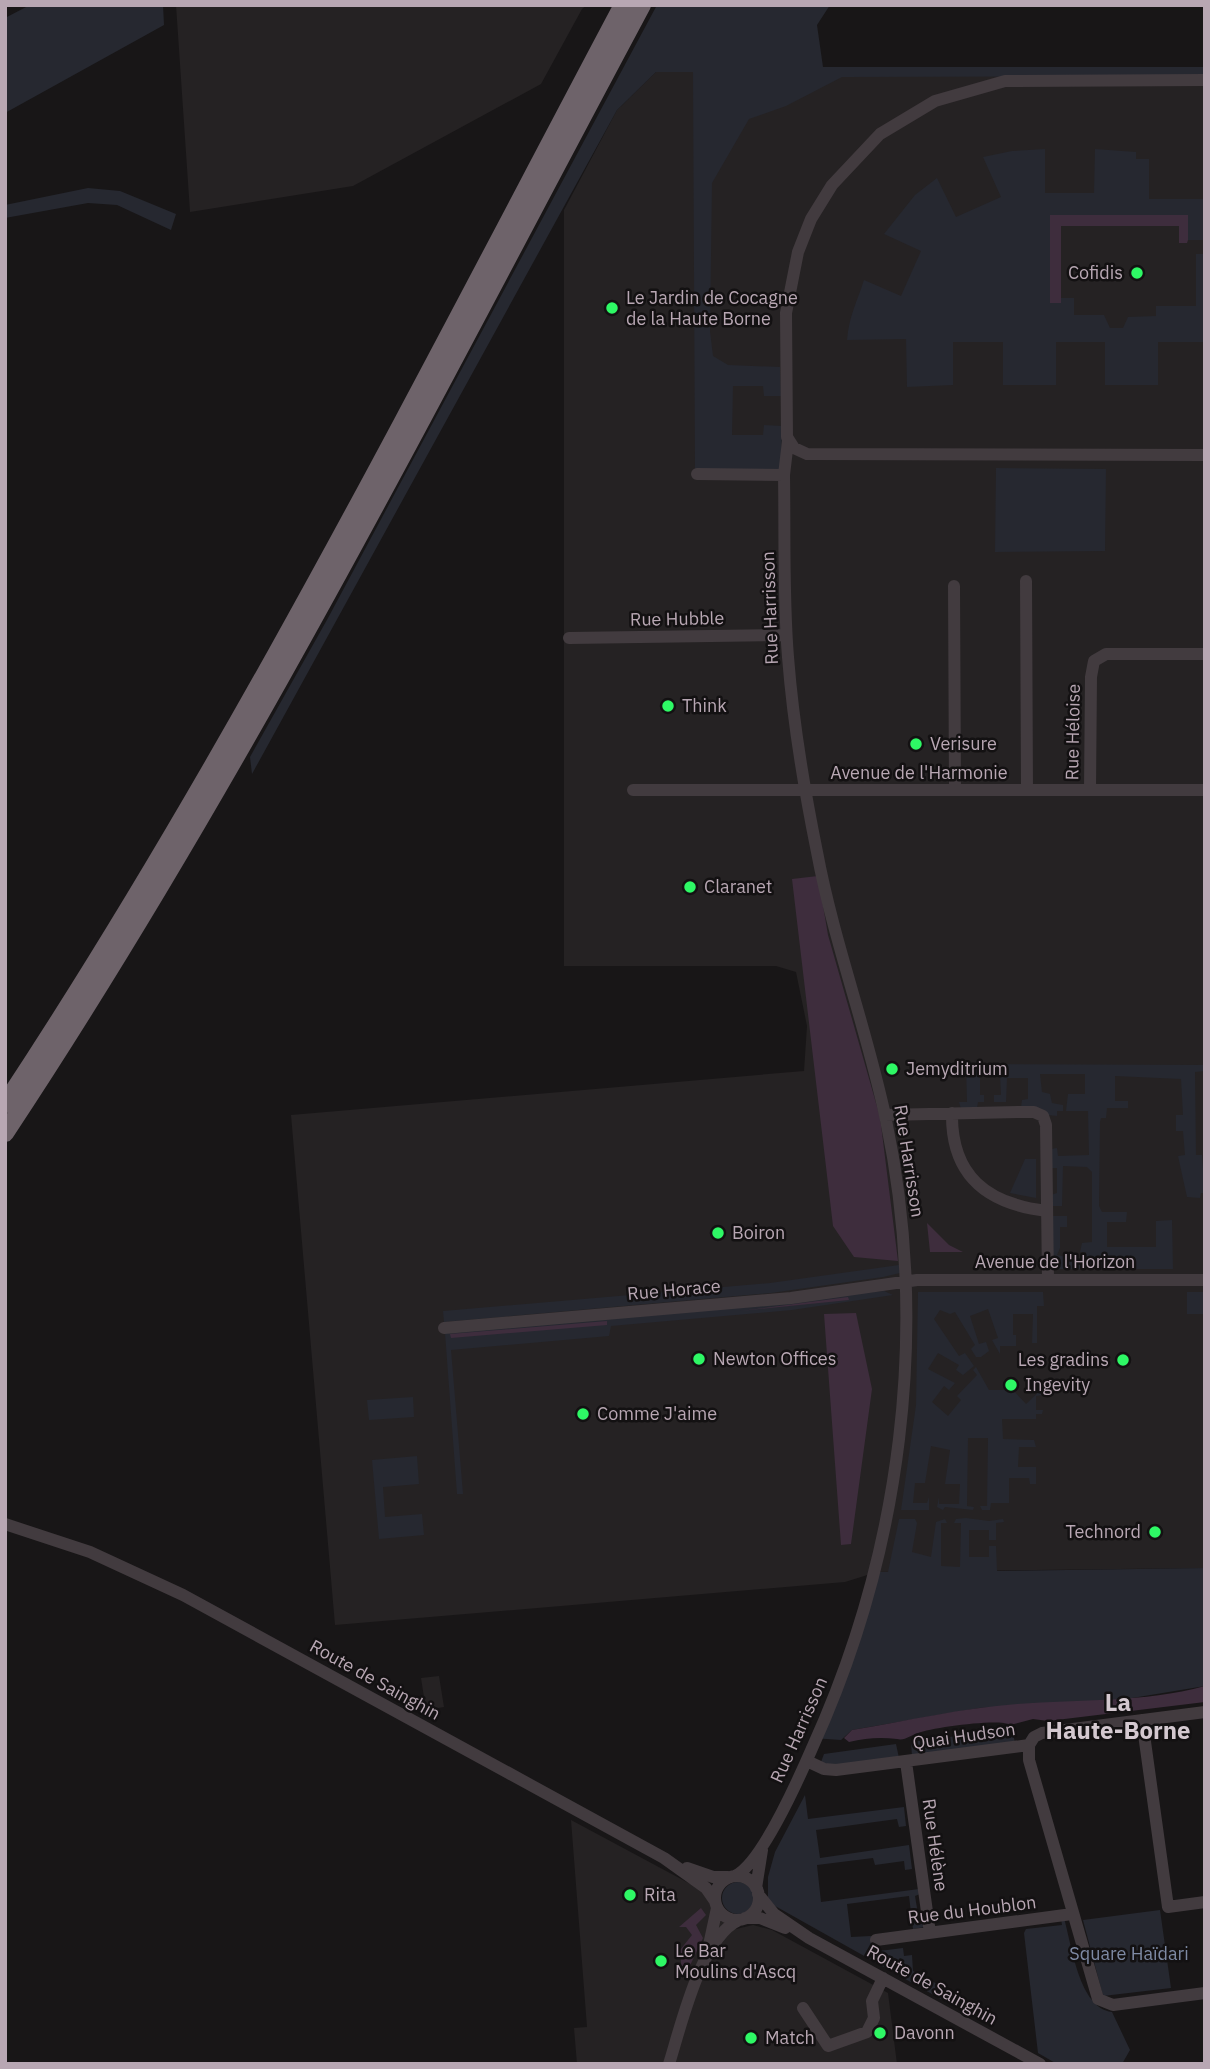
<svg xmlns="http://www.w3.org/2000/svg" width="1210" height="2069" font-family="'IBM Plex Sans',sans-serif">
	<rect width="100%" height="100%" fill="#181617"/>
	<path fill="#252223" d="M176,5H587L582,9L541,84L353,186L190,212Z
		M1205,67V1568L877,1572L845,1582L335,1625L291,1115L804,1071L807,1026L796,972L776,966H564V210L617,110L656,72Z
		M439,1676L444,1707L426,1710L421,1678Z
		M571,1820L709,1894L714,1912L732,1930L753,1925L772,1930L888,1993L897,2064H577L574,2028L587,2027Z"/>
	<path fill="#262830" d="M30,5H163L164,25L5,113V18Z
		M657,5H830L817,25L823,67H1205V76L842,77L786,106L749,119L712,183L710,331L713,356L728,365L780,367L781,396H764L763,386H733L732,435H763L764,425L782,426L781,471L695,470L693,72H656L617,110L252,774L250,757L328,618Z
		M1045,149V193H1094L1095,149L1136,152V159H1149V199H1205V240H1188V215H1051L1050,298H1074V315H1104L1110,328H1123L1128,317L1156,316V306H1196V254H1205V342H1158V385H1105V342H1056V385H1003V342H953V385L907,387L906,339L847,340C849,316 857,302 864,280L901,296L921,251L884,234L915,195L937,178L956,217L1001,197L983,157L1012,151Z
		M88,188L120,191L176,214L171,230L117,205L88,203L5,218V205Z
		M996,468L1106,469L1105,551L995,552Z
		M966,1064L1205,1065V1071L1195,1072L1196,1155H1202L1205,1193H1201L1200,1198L1187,1197L1178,1156L1185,1155L1183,1131H1176V1115H1183L1181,1079L1115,1076V1101H1128V1108H1107L1106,1118H1101L1100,1122L1099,1206L1102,1212H1127L1126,1222H1107V1247H1156V1221L1172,1220L1173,1269H1051V1216H1067V1227H1060V1248L1057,1255L1085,1261L1086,1252H1080L1082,1243L1092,1242V1172L1087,1167L1063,1166L1062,1206H1051V1195L1057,1193V1168H1051V1149L1057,1148L1058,1156L1089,1155L1088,1111H1066L1068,1094H1085V1074H1040L1042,1092L1050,1094L1052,1103L1063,1105V1111H1057V1116L1048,1115L1040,1108L1021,1107L1022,1100L1028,1099V1078H1007L1006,1102H994V1095H1001L1000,1074H980V1095H984V1102H978L977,1108L961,1109L959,1102H967Z
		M1025,1159H1036V1198L1010,1193Z
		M899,1265L900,1273L883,1277L771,1293L444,1322L443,1311L770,1283Z
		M884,1291L893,1295L792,1310L611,1326L609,1336L451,1350L463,1494H457L445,1333Z
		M918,1292H1043L1044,1306H1037V1343H1032L1033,1314H1013V1335H1016V1346H1000V1354L992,1340L998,1338L988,1309L970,1316L979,1344L986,1342L989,1351L981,1357H976L971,1349L975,1345L955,1312L950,1314L940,1310L934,1319L959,1356L965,1353L974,1366L963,1375L956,1370L959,1365L938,1353L928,1369L955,1383L949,1390L944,1386L932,1402L948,1416L961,1400L957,1396L977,1375L973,1370L976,1367L989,1390H1013L1026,1404L1042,1389V1395L1036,1396V1410H1043L1042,1414H1036V1419H1002L1003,1439L1034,1440L1036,1447H1019L1018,1467H1036V1484H1030L1029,1478H1009V1503H991L990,1510H982L980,1506H987L988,1438H968L967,1506L974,1507L973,1510L945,1507L943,1510L937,1507L939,1497V1504H959L960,1484H945L950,1450L931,1446L925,1483H915L913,1503H927L929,1497V1510H901L916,1405Z
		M1187,1292H1205V1314H1187Z
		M413,1397L414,1417L369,1420L367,1400Z
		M417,1456L419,1484L383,1487L385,1517L422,1514L424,1535L379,1539L372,1460Z
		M966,1518L989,1521L1003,1519L1004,1522L996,1523V1540H989V1530H969V1557H989V1546H996L997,1571L1205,1568V1686L1114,1701L979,1708L852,1730L841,1740L812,1738L877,1572H888L899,1519H915L917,1523L912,1552L931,1557L936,1522L945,1519L947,1523H941V1566L960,1567L961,1523H954L956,1519Z
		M1012,1729L1015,1743L912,1756L911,1742Z
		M896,1744L899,1758L833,1766L821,1762L824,1754Z
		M805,1795L808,1819L904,1807L906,1826L899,1827L897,1819L816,1830L820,1858L909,1845L912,1869L905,1870L904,1861L875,1865L873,1858L817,1865L821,1902L919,1889L920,1894L915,1896L918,1914H923L925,1927L913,1929L909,1896L847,1904L851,1937L871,1936L872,1946L878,1945L879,1951L903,1948L904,1956L912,1955L913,1971L954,1993L948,2003L768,1902V1877L775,1852Z
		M722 1898a16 16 0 1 1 32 0a16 16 0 1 1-32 0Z
		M1160,1910L1171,1988L1103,1996L1083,1920Z
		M1061,1918H1064C1072,1946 1079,2008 1112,2012L1130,2050L1122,2064H1057L1038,2053L1024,1933L1026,1929L1062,1925Z"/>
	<path fill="#3e2d3d" d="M1050,215H1188V240L1187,243H1179V226H1061V303H1050Z
		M818,876L828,935L880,1117L898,1261L854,1257L833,1226L792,879Z
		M927,1223L949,1245L963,1252H930Z
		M848,1297L849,1300L740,1311Z
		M856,1313L872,1389L851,1544L841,1545L824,1314Z
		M607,1321V1325L451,1338L450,1334Z
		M1205,1686V1702L1048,1721L1033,1719L1010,1725C1000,1718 931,1728 918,1733C911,1735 905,1741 897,1739C880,1737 866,1738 849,1742L844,1738L852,1730C907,1721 962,1708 1017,1704C1081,1699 1143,1703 1205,1686Z
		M701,1908L706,1915L696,1925L703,1938L686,1974L682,1975L680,1950L692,1935L686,1927H679Z"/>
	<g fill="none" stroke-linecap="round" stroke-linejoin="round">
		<path stroke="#423b3f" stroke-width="12" d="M1205,80L1005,81L935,101L880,134L832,185L811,219L798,252L786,313L787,437L794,448L807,454L1205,455
			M697,474L784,475C785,536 783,597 788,657C793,722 804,788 817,852C834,943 867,1029 886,1120C930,1330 901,1552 813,1746C800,1776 762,1863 735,1876
			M784,475L788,441
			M1026,581L1027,790
			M954,586L955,790
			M569,638L786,635
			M633,790H1205
			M1090,790L1091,677L1094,661L1106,654H1205
			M952,1113C951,1176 987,1204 1047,1211
			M885,1115L1018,1112H1034L1043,1116L1046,1125L1048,1280
			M444,1328L791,1298L917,1280H1205
			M5,1524L90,1552L183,1595L664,1858L706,1888L715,1901
			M1142,1720L1168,1907L1205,1902
			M1029,1745V1760L1098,1999L1113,2005L1205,1993
			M807,1761L824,1769L836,1770L1029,1745L1034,1737L1042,1733L1205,1712
			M906,1762L930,1933
			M687,1868L713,1877H728
			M715 1898a22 22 0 1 1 44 0a22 22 0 1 1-44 0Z
			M756,1888L762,1850
			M758,1894L774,1914L809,1938L1040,2064
			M745,1918H760L785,1928
			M876,1940L1072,1914
			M709,1945L717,1908
			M803,2008L828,2046L867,2032L874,2018L872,2001L883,1978
			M669,2064C681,2026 701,1937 739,1920"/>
		<path stroke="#6e636a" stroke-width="18" d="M5,1104C237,753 426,376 623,5
			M5,1133C244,772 438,386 642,5"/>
	</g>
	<g fill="#2ef865" stroke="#131112" stroke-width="2.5">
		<circle cx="1137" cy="273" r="7"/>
		<circle cx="612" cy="308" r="7"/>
		<circle cx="668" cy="706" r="7"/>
		<circle cx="916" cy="744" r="7"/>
		<circle cx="690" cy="887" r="7"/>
		<circle cx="892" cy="1069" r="7"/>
		<circle cx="718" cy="1233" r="7"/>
		<circle cx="699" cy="1359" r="7"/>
		<circle cx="1123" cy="1360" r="7"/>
		<circle cx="1011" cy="1385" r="7"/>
		<circle cx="583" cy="1414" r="7"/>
		<circle cx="1155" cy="1532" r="7"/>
		<circle cx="630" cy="1895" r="7"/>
		<circle cx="661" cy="1961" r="7"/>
		<circle cx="880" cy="2033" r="7"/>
		<circle cx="751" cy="2038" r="7"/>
	</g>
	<g text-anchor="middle" stroke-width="5" stroke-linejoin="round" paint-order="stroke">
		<g font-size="18" fill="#b8a7b3" stroke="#131112" text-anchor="start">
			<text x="1123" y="279" text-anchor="end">Cofidis</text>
			<text x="626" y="304">Le Jardin de Cocagne<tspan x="626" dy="21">de la Haute Borne</tspan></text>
			<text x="682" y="712">Think</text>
			<text x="930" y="750">Verisure</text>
			<text x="704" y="893">Claranet</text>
			<text x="906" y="1075">Jemyditrium</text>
			<text x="732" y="1239">Boiron</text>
			<text x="713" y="1365">Newton Offices</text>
			<text x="1109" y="1366" text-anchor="end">Les gradins</text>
			<text x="1025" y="1391">Ingevity</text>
			<text x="597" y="1420">Comme J'aime</text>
			<text x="1141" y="1538" text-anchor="end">Technord</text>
			<text x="644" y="1901">Rita</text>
			<text x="675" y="1957">Le Bar<tspan x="675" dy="21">Moulins d'Ascq</tspan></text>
			<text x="894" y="2039">Davonn</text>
			<text x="765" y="2044">Match</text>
		</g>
		<g font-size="18" fill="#b8a7b3" stroke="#131112">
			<text transform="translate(770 608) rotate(-92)" y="6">Rue Harrisson</text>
			<text transform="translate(677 619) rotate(-1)" y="6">Rue Hubble</text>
			<text transform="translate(1073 732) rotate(-89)" y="6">Rue Héloise</text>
			<text x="919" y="779">Avenue de l'Harmonie</text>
			<text transform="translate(909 1161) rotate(81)" y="6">Rue Harrisson</text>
			<text x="1055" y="1268">Avenue de l'Horizon</text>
			<text transform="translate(674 1290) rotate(-5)" y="6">Rue Horace</text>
			<text transform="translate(375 1680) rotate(29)" y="6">Route de Sainghin</text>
			<text transform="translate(799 1730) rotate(-66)" y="6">Rue Harrisson</text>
			<text transform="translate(964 1736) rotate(-8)" y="6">Quai Hudson</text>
			<text transform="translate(935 1845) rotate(82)" y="6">Rue Hélène</text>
			<text transform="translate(972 1910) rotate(-7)" y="6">Rue du Houblon</text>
			<text transform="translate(932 1985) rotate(29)" y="6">Route de Sainghin</text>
		</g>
		<g font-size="18" fill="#7e8aa4" stroke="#131112">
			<text x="1129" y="1960">Square Haïdari</text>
		</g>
		<g font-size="24" font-weight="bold" fill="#d4c9d0" stroke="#131112">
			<text x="1118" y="1711">La<tspan x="1118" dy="28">Haute-Borne</tspan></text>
		</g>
	</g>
	<rect width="1210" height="2069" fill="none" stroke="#b8a7b3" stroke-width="14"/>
</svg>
